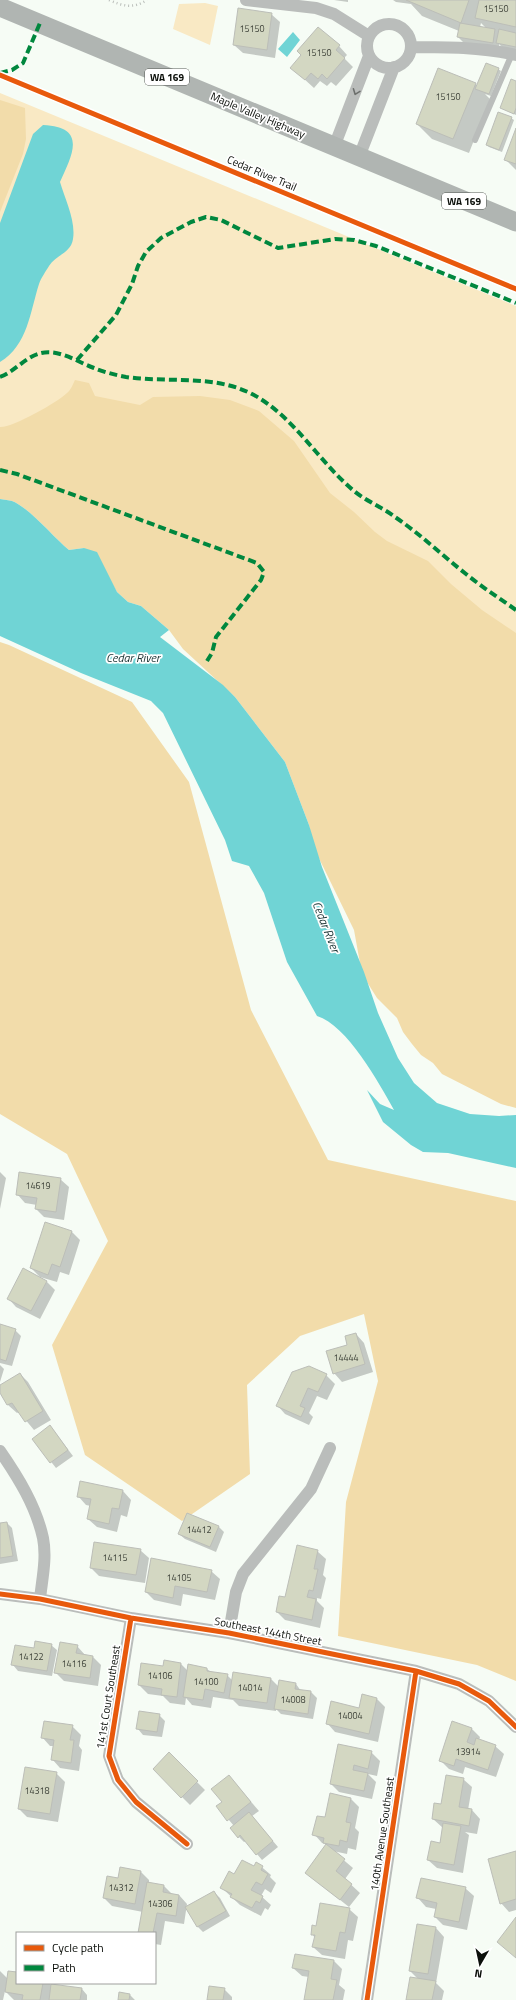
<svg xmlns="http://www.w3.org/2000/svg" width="516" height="2000" font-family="'Titillium Web',sans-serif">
	<rect width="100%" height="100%" fill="#f6fcf5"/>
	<path fill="#f9e9c4" d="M205,3L218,6L210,45L173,29L179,4Z
		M0,93L516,306V918L0,456Z"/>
	<path fill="#f2dcaa" d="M0,100L25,108L26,139L23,154L0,212Z
		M75,380L89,383L95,396L140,405L153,397L200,396L230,400L259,411L294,441L330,493L354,512L375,532L387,541L428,561L451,584L482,610L516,633V1108L501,1104L442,1074L433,1063L421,1055L412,1044L403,1032L397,1018L377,998L362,974L354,930L312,844L309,825L285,762L235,697L183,649L169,630L141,606L128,602L117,592L110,580L84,548L69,550C54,538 30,508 12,501C9,500 4,500 0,499V427C12,428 58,402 67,393C71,390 73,384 75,380Z
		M0,642L9,645L132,702L189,782L251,1010L328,1160L516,1201V1681L477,1665L338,1636L346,1502L378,1381L364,1314L300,1336L247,1385L250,1474L182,1521L85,1455L52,1345L108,1241L67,1154L0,1114Z"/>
	<path fill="#70d4d5" d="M293,32L300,40L287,57L278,49Z
		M43,125C88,127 72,155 60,182C65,199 76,221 73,239C71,253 56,255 49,266C46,271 41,278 39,284C30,312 28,345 0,362V223L33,134Z
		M0,499C4,500 9,500 12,501C30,508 54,538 69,550L84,548L97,552L117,592L128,602L141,606L169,630L160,637L223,685L235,697L285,762L309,825L322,867L364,972L378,1013L398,1058L414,1083L437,1103L470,1114L499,1116L516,1115V1168L448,1153L423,1152L411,1145L383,1122L367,1090L380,1104L394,1110C379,1083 347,1025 317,1016L287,962L264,893L249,866L232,861L225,840L163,713L151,701L81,673L0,636Z"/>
	<path fill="#0003" fill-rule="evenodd" d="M334,0H348V2Z
		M393,0H516V51L503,48L499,44V48L464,43L458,37L459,31L422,16L411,4L396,2ZM481,23L486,28L480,27Z
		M271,14L280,22L275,58L243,53L234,45Z
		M339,46L347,55L344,58L353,67L336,86L331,82L327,86L320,81L314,88L292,68Z
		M498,69L501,71L491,96L485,94L490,99L469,153L432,139L417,124L475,84L478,86Z
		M516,83V115L501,108Z
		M511,118L514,120L502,152L489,147L487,145Z
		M516,131V170L505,159Z
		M0,1172L6,1178L0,1209Z
		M60,1179L69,1187L64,1220L44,1217L36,1209L37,1205L25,1203L17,1194Z
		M46,1223L72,1232L80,1240L69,1275L60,1272L57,1282L40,1277L31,1268Z
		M47,1282L55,1290L40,1319L16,1307L8,1298Z
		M0,1325L15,1330L21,1336L12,1366L0,1363Z
		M356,1334L364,1343L373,1372L342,1382L334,1373Z
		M0,1365L4,1369L0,1382Z
		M20,1374L28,1382L51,1420L34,1430L19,1412L17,1413L8,1405L0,1391V1386Z
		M326,1375L335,1384L327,1400L317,1396L309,1413L313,1417L309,1425L285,1414L277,1405Z
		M50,1426L73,1456L56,1468L33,1439Z
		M123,1491L131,1500L127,1517L121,1515L117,1532L97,1527L88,1519L91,1506L86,1505L78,1496Z
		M7,1523L12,1528L18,1561L0,1564V1524Z
		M219,1527L224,1532L216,1552L185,1539L179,1534Z
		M140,1550L149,1558L145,1583L99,1576L91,1568Z
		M317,1551L326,1559L323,1575L326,1578L321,1599L317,1598V1601L324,1608L320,1628L285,1620L277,1612Z
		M211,1571L220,1579L215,1600L183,1594L181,1606L154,1600L146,1592Z
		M51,1645L57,1650L52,1676L18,1671L13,1665L35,1649Z
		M77,1646L86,1656L93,1657L101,1665L98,1686L64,1681L55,1672Z
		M165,1661L181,1664L188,1671L207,1669L211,1672L227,1675L233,1681L234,1673L271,1679L279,1687L296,1684L301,1691L311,1692L317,1698L313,1719L281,1714L276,1709V1711L239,1706L233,1700L213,1697L211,1708L192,1705L186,1698L185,1705L170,1703L163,1696L148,1694L139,1685L164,1667Z
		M377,1699L385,1707L378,1742L335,1732L327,1723L360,1709Z
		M159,1715L165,1721L162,1737L143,1735L138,1729Z
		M72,1726L81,1735L79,1746L82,1750L79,1771L60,1768L52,1759L54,1746H50L42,1737Z
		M471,1728L480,1737L479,1740L495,1746L504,1754L496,1777L465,1767L463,1774L449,1769L440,1760Z
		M338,1745L371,1752L380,1761L377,1776L368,1774L376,1782L372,1799L339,1792L331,1784Z
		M169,1754L205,1790L190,1805L154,1769Z
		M56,1773L65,1782L58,1822L27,1817L19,1809Z
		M229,1776L259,1811L252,1816L278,1847L262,1860L246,1841L244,1842L239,1837L234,1826L218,1807L223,1802Z
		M463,1779L472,1787L468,1810H472L480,1819L477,1834L465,1832L469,1835L463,1873L437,1868L428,1860L440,1844L443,1828L433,1819Z
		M351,1799L359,1807L355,1828L359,1832L356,1850L348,1848L347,1854L333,1851L353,1868L345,1879L360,1893L349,1907L306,1873L327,1845L322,1843L314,1834L325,1819Z
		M516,1852V1910L509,1912L501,1903Z
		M257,1863L271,1875L270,1877L276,1883L271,1893L265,1889L261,1896L271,1905L268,1910L265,1908L261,1916L240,1905L222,1888L235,1876L254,1868Z
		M121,1868L141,1872L149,1880V1884L164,1886L172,1894L179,1895L187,1904L184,1924L165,1921L161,1945L155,1944V1933H139L143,1912L112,1906L104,1898L119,1879Z
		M465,1888L474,1896L467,1930L443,1925L435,1917L436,1909L426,1907L418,1898Z
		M214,1892L220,1898L230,1916L203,1932L197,1926Z
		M349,1909L358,1917L353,1941L348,1940L345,1959L322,1955L313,1947L315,1938L312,1934Z
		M436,1928L444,1937L436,1983L444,1991L442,2000H407L418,1979L410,1971Z
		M334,1961L342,1969L339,1985L345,1990L343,2000H305L309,1977L302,1976L293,1968Z
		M0,1971L8,1979L17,1973V1983H49L51,1985L82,1989L87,1995V2000H14L5,1991L3,2000H0Z
		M224,1989L232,1997V2000H208Z
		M130,1995L135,2000H119Z"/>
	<path fill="#d3d7c2" stroke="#bcbeb8" d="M406,0H469L461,23Z
		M479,0H516V27L475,18Z
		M238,8L272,13L267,50L233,45Z
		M460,23L495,29L493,43L457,37Z
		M318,27L340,45L336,50L345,58L327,79L322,74L318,79L311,73L305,80L290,68L301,55L297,51Z
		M499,29L516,33V47L496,43Z
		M486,63L499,68L489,94L475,89Z
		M438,68L476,83L453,139L416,124Z
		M511,79L516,81V108L514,114L500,108Z
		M498,112L512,117L499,150L486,145Z
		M516,128V164L504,160Z
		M19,1172L61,1178L56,1212L35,1209L37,1198L16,1195Z
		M45,1222L72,1231L60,1267L52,1264L48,1275L30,1268Z
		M23,1268L47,1281L31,1311L7,1299Z
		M0,1324L16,1329L6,1361L0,1359Z
		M356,1333L365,1364L333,1374L326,1351L347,1345L345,1336Z
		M309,1366L327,1374L318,1392L308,1388L300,1406L305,1408L301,1417L276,1406L292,1372Z
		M20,1373L43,1411L25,1422L12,1403L7,1405L0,1393V1385Z
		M50,1425L68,1450L50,1463L32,1439Z
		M80,1481L123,1490L119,1509L112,1508L109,1524L87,1519L91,1499L77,1497Z
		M187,1513L219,1526L210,1547L178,1534Z
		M7,1522L13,1556L0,1558V1523Z
		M94,1542L141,1549L136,1575L90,1568Z
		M297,1545L318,1550L314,1569H318L313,1591L309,1590L307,1597L316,1599L312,1620L276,1612L279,1596L285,1597Z
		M151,1558L212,1570L207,1592L175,1586L173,1598L145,1592Z
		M35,1641L52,1644L47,1671L11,1665L15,1645L34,1648Z
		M60,1642L78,1645L76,1653L93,1656L90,1678L54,1673Z
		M164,1660L181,1663L177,1697L161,1695L162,1689L138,1685L141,1663L163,1666Z
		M188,1664L207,1668V1671L228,1674L224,1693L205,1689L203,1700L183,1697Z
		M233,1672L271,1678L267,1703L229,1698Z
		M279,1680L296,1683L295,1689L311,1691L308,1714L274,1709Z
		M362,1694L377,1698L369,1734L326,1724L331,1701L359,1708Z
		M139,1711L160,1714L157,1732L136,1729Z
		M44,1721L73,1725L70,1740H74L71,1763L51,1760L54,1740L41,1738Z
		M452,1721L472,1728L467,1742L474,1745L476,1738L496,1745L488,1770L456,1759L454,1766L439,1761Z
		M338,1744L372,1751L368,1769L354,1765L353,1770L368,1773L364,1791L330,1784Z
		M169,1752L198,1781L181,1798L153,1769Z
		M25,1767L57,1772L50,1814L18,1809Z
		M229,1775L251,1802L227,1821L216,1806L222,1802L211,1789Z
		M446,1775L464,1778L459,1807L472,1809L469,1826L432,1819L434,1803L441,1804Z
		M330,1793L351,1798L346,1822L351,1823L347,1842L340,1840L339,1846L323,1843L324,1838L312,1835L317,1816L325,1817Z
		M249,1812L273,1841L256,1855L240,1835L238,1838L230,1828Z
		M443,1823L461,1826L454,1865L427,1860L431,1841L440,1843Z
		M326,1844L345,1859L336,1871L352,1884L340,1900L305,1873Z
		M516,1851V1899L500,1904L488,1859Z
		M242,1860L254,1866L256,1862L263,1866L261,1870L268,1874L262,1885L256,1882L251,1890L263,1896L260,1903L256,1901L252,1908L230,1897L232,1894L220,1888L229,1871L234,1874Z
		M120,1867L141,1871L135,1904L103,1898L107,1876L118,1878Z
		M421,1878L466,1887L459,1922L434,1917L437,1903L416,1898Z
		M147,1882L164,1885L163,1892L179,1895L176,1916L157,1913L153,1933H138Z
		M214,1891L226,1911L197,1927L185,1907Z
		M320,1903L350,1908L345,1933L340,1932L336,1951L312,1947L315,1935H311L312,1925L316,1926Z
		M516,1917V1958L497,1942Z
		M417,1924L436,1927L428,1974L409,1971Z
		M295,1954L334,1960L331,1979L337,1980L333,2000H304L309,1971L292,1968Z
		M8,1971L17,1972V1983H43L40,2000H22L23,1995L5,1992Z
		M410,1977L436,1981L432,2000H406Z
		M51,1984L82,1988L80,2000H49Z
		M209,1986L225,1988L223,2000H207Z
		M119,1992L130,1994L129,2000H118Z"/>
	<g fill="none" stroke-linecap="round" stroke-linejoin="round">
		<path stroke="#bbbfbb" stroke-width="2.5" stroke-dasharray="1 3" stroke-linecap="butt" d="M109,0C123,6 133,9 147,0"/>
		<path stroke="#babdbb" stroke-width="6" d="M475,140L512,54"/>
		<path stroke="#babdbb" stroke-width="12" d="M246,0L316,8L334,14L369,36
			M367 46a22 22 0 1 1 44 0a22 22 0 1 1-44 0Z
			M411,47C446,47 481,47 516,55
			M334,147L369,56
			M359,157L394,67
			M0,1451C18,1477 36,1506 43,1538C47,1558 42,1579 40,1599
			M0,1594L40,1599L131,1618L229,1633L416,1671L459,1684L489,1701L516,1727
			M131,1618L109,1756L118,1780L136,1802L187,1844
			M229,1633L236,1592L243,1574L311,1489L330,1448
			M367,2000L416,1671"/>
		<path stroke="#b0b5b2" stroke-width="19" d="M0,7L516,222"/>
		<path stroke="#00873e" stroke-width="4" stroke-dasharray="8 4" stroke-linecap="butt" d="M0,73L12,70L23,63L40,23
			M77,360L116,315L132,284L138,266L146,252L161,238L191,222L206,217L221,220L278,248L335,239L354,240L376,246L516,303
			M0,377C13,372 21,362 33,356C54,345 75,361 94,368C104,372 115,375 126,377C168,383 213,374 252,394C294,416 318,461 354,491C366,501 382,507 395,517C420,534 442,555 466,574C482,587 499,598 516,610
			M0,470L17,474L257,563L264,572L261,580L216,637L212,653L207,661"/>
		<defs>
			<path id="cycleway" d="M0,75L516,289
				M0,1594L40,1599L131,1618L229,1633L416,1671L459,1684L489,1701L516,1727
				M131,1618L109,1756L118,1780L136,1802L187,1844
				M367,2000L416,1671"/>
		</defs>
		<use href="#cycleway" stroke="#fff" stroke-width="8"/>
		<use href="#cycleway" stroke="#e8590c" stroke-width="5"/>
	</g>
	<defs><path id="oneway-chevron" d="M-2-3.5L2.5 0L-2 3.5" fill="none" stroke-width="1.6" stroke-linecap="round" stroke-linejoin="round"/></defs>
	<use stroke="#6c6f6c" href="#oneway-chevron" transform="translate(356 92) rotate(111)"/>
	<g text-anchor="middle" stroke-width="3.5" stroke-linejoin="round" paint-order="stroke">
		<g font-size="9" fill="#3e4239">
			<text x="496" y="12">15150</text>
			<text x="252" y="32">15150</text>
			<text x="319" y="56">15150</text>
			<text x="448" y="100">15150</text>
			<text x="38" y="1189">14619</text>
			<text x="346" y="1361">14444</text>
			<text x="199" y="1533">14412</text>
			<text x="115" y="1561">14115</text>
			<text x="179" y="1581">14105</text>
			<text x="31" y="1660">14122</text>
			<text x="74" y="1667">14116</text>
			<text x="160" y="1679">14106</text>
			<text x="206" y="1685">14100</text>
			<text x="250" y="1691">14014</text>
			<text x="293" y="1703">14008</text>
			<text x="350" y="1719">14004</text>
			<text x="468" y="1755">13914</text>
			<text x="37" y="1794">14318</text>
			<text x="121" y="1891">14312</text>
			<text x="160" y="1907">14306</text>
		</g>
		<g fill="#fff" stroke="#555854" stroke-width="1">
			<rect x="145" y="69" width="44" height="16" rx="3"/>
			<rect x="442" y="193" width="44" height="16" rx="3"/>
		</g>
		<g font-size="10" font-weight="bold" fill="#0c100b">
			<text x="167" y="81">WA 169</text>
			<text x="464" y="205">WA 169</text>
		</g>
		<g font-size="11" fill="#0c100b" stroke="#fff">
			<text transform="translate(258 115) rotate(23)" y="4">Maple Valley Highway</text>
			<text transform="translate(262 173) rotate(23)" y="4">Cedar River Trail</text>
			<text transform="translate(268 1631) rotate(11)" y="4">Southeast 144th Street</text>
			<text transform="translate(108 1697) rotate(-81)" y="4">141st Court Southeast</text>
			<text transform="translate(382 1834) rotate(-82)" y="4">140th Avenue Southeast</text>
		</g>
		<g font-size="12" font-style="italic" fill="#1a3232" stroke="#fff">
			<text x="133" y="662">Cedar River</text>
			<text transform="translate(326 927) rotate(68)" y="4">Cedar River</text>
		</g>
	</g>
	<rect x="16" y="1932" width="140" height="52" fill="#ffffff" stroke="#9e9f9d"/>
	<rect x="24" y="1945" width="20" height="6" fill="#e8590c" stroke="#9e9f9d"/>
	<text x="52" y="1952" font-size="12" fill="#0c100b">Cycle path</text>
	<rect x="24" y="1965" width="20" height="6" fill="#00873e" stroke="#9e9f9d"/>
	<text x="52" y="1972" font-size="12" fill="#0c100b">Path</text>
	<g transform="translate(480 1964) rotate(189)" stroke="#ffffff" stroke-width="3" paint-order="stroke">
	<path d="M0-3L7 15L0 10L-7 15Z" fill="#0c100b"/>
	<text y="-6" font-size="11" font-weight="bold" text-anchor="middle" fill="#0c100b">N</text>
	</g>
</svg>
